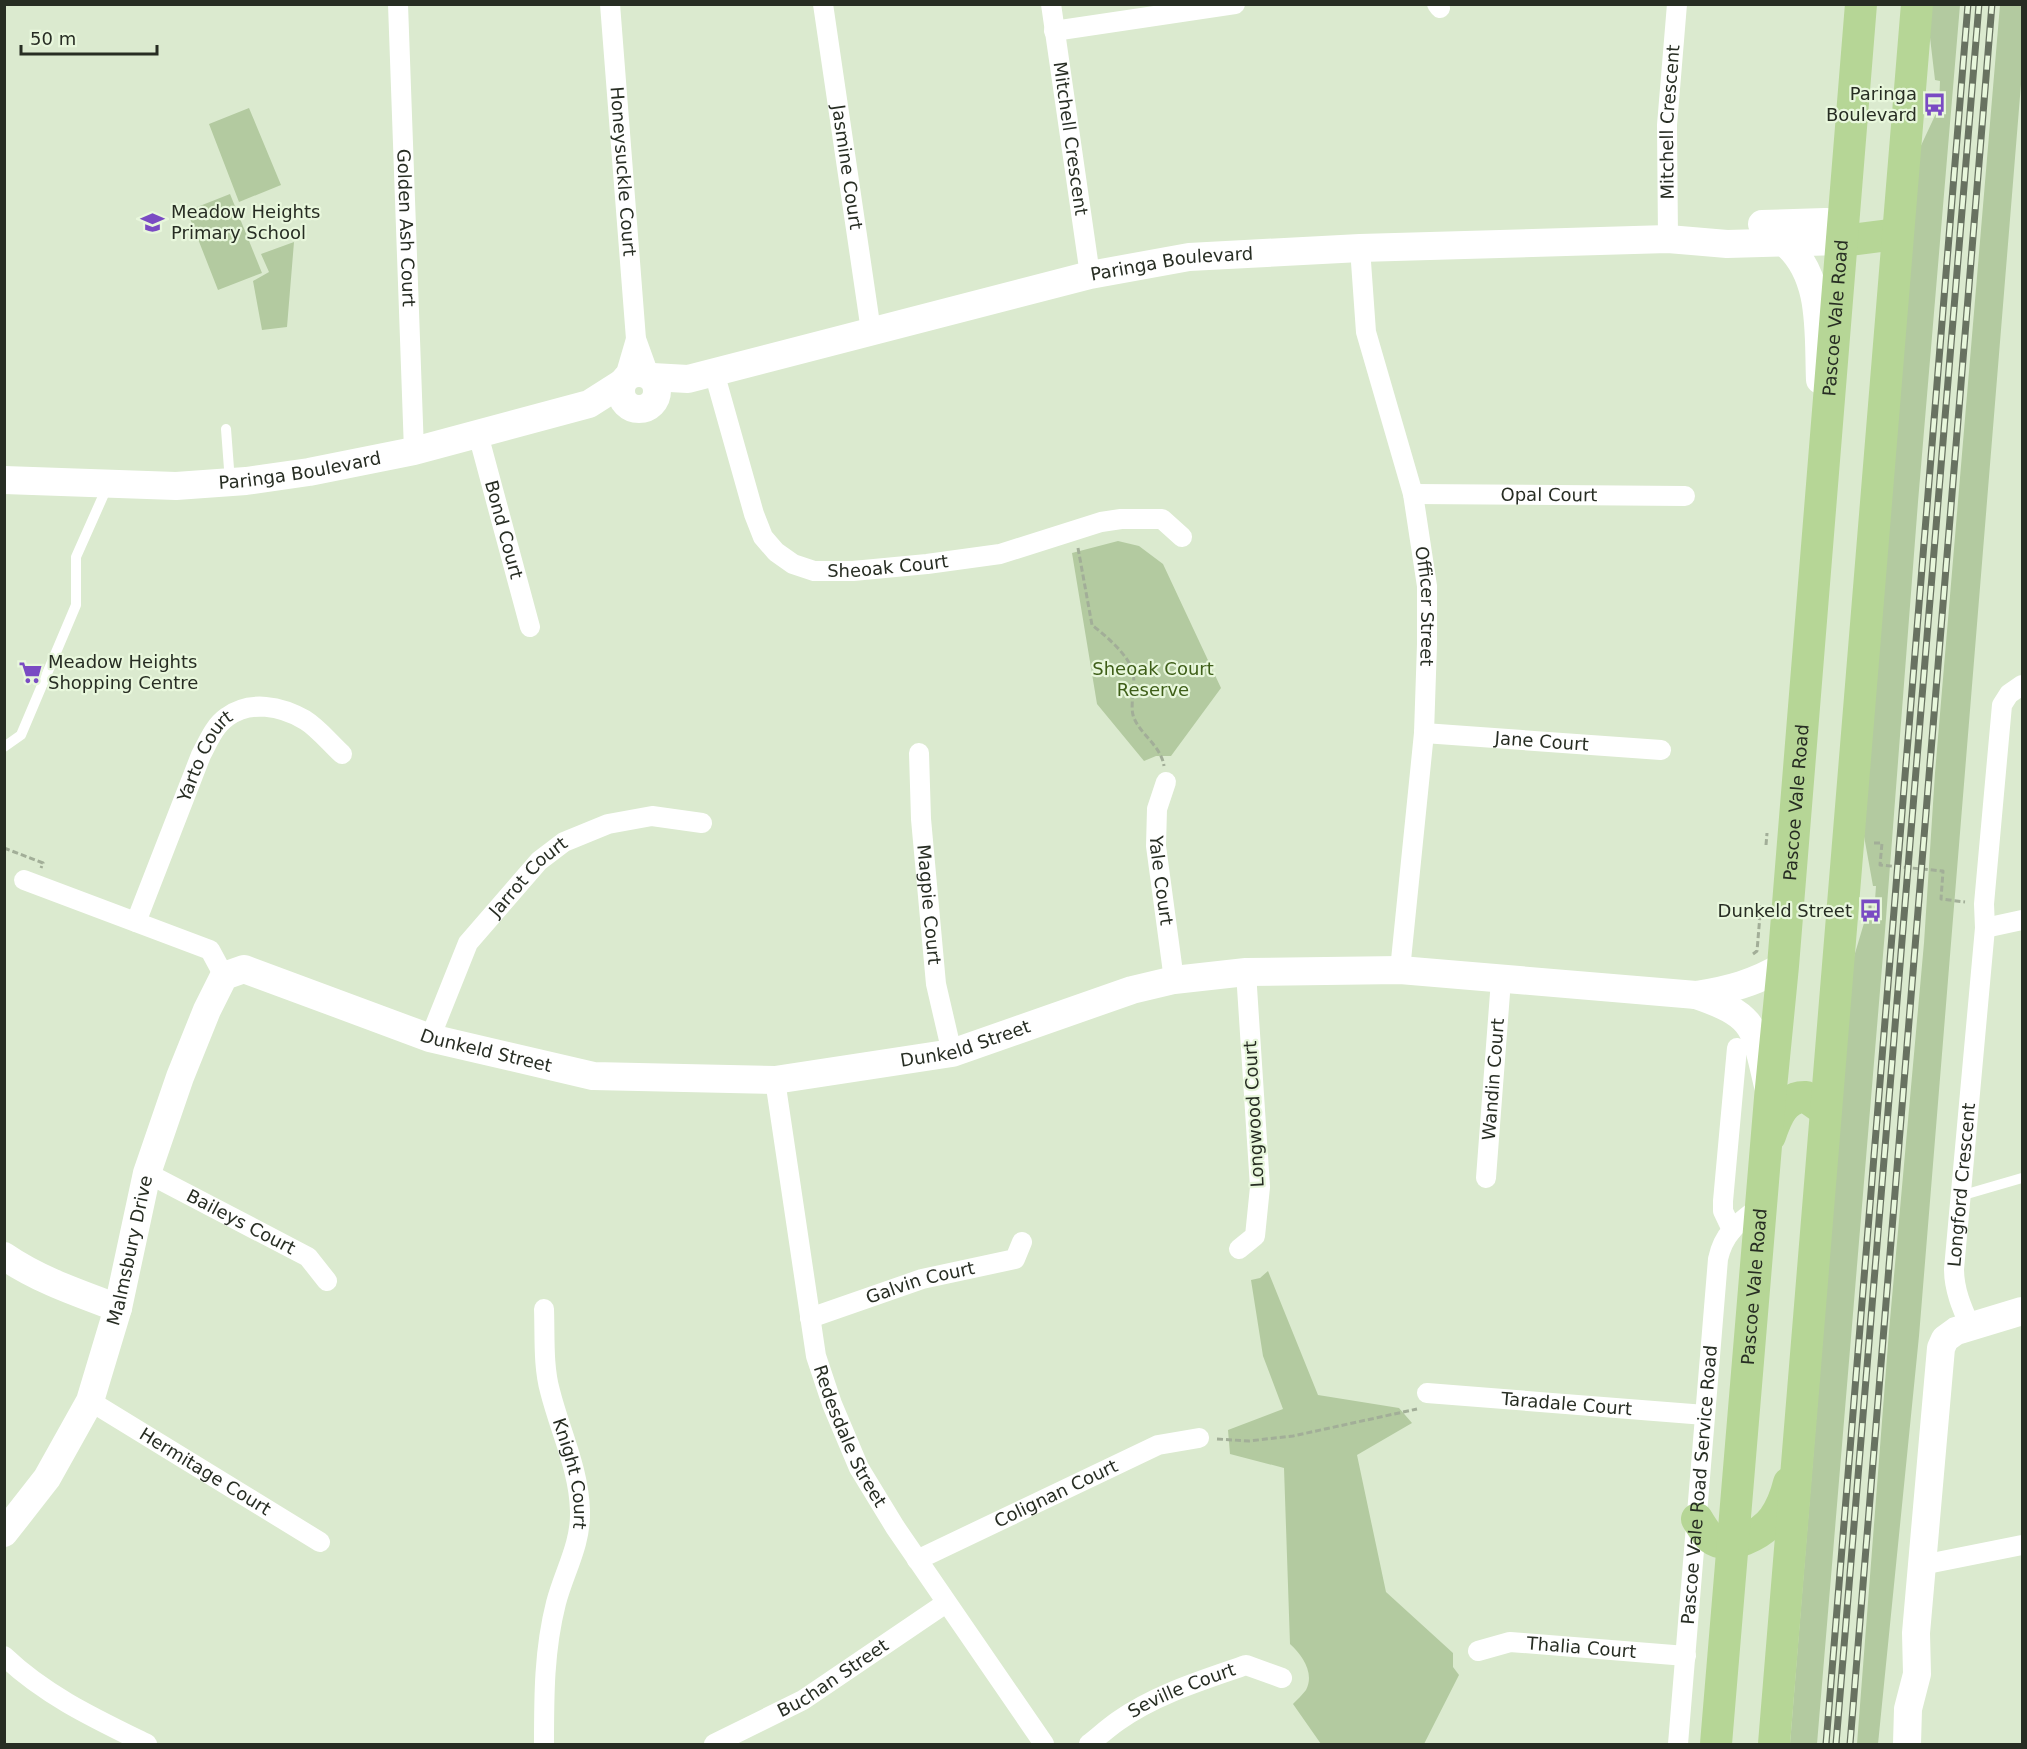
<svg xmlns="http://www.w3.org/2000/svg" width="2027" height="1749" font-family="'DejaVu Sans',sans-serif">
	<rect width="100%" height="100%" fill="#dbeacf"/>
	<path fill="#b3caa0" d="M1931,5H1960L1918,502L1885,931L1817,1744H1790L1853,960L1867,913L1874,914L1876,886H1873L1864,836L1918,152L1939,107L1940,81L1935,80L1929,29Z
		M2000,5H2022V72L1919,1336L1878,1744H1857L1889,1331L1924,943L1935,773Z
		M249,108L281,185L239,202L209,124Z
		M230,194L262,273L218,290L187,211Z
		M294,242L287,327L262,330L253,281L269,272L261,254Z
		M1118,541L1139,546L1163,564L1221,688L1171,756H1156L1144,761L1097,704L1072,553Z
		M1268,1271L1318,1395L1399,1408L1412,1423L1357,1455L1386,1592L1453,1653V1667L1459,1675L1424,1744H1321L1293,1704C1297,1700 1302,1695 1306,1690C1315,1673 1302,1655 1290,1644L1284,1468L1230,1454L1228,1430L1283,1409L1263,1356L1251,1280L1260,1278Z"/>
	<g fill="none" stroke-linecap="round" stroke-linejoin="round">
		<path stroke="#a2ae98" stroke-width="3" stroke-dasharray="6 3" stroke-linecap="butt" d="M1078,548L1092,625C1105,635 1130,656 1133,673C1136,687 1130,702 1133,715C1138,733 1161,745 1164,766
			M1874,843H1882L1880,865L1943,871L1941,899L1965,902
			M1766,845L1767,833
			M4,848L43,863L41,868
			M1870,911V898
			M1753,954L1757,951L1761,903
			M1217,1439L1249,1441L1293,1436L1417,1409"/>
		<path stroke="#fff" stroke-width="10" d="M226,429L230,482
			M4,747L21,735L76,605V557L108,485
			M1960,1196L2022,1178"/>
		<g stroke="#fff" stroke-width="20">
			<path id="s1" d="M398,4L414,451"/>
			<path id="s2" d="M610,4L636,339L649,375"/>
			<path id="s3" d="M823,4L871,331"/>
			<path id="s4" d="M1051,4L1090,275"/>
			<path d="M1437,4L1440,8"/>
			<path d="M1054,31L1235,4"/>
			<path id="s5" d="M1668,239L1667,125L1677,4"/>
			<path id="s6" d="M1360,248L1366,332L1413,494L1427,586V644L1424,733L1400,970"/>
			<path id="s7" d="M714,372L754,514L763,537L776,552L793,564L814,571H853L927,564L1000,554L1101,522L1121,519H1162L1182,537"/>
			<path d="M624,380L636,339"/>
			<path id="s8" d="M478,434L530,627"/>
			<path id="s9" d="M1413,494L1685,496"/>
			<path id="s10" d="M1424,733L1661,750"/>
			<path id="s11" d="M919,753L921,819L936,984L952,1053"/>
			<path id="s12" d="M1166,782L1157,809L1156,846L1174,980"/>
			<path d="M24,880L210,950L224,976"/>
			<path id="s13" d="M136,922L201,755C208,742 214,726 227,717C250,700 281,706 305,720C318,728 330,743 342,754"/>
			<path d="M1985,928L2022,920"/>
			<path id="s14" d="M430,1038L468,943L539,861L564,842L608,824L652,816L702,823"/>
			<path id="s15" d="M775,1080L816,1356L832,1404L859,1468L895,1527L1044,1744"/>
			<path id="s16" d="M147,1173L308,1257L327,1281"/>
			<path id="s17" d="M1486,1178L1501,980"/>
			<path d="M1732,1230L1723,1211V1201L1737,1048"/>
			<path d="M1239,1249L1255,1236L1260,1187L1246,972"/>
			<path id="s18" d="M544,1309C545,1336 543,1366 550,1391C560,1431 579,1469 580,1511C581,1545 564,1572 556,1603C544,1650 544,1696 544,1744"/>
			<path id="s19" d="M810,1318L922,1279L1015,1259L1022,1242"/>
			<path id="s20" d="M1970,1326C1962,1308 1954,1290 1954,1269L1985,928L1984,904L2002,705L2009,694L2022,685"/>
			<path id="s21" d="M1427,1393L1705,1415"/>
			<path id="s22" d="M90,1401L320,1542"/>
			<path id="s23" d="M917,1560L1158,1445L1199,1438"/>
			<path d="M1922,1565L2022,1545"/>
			<path id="s24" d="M1478,1651L1510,1642L1523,1643L1686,1656"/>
			<path d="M4,1656C46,1696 96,1719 147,1744"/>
			<path id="s25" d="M714,1744L803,1700L946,1603"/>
			<path id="s26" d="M1089,1744C1098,1737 1108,1728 1118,1721C1156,1694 1203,1680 1246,1665L1282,1678"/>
			<path id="s27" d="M1678,1744L1718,1259C1724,1231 1740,1222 1761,1206"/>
		</g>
		<g stroke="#fff" stroke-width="28">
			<path d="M1762,224L1825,222L1844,224"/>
			<path d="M1785,243C1824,276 1818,334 1820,380"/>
			<circle cx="639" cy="391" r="18"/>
			<path id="s28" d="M652,377L688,379L1090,275L1189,257L1360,248L1668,239L1727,244L1842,241"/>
			<path id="s29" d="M4,480L176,486L246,481L309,472L414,451L589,404L622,383"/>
			<path d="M1696,995C1757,1016 1754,1027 1768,1086"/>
			<path d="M4,1256C39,1280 78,1293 118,1308"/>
			<path id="s30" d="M4,1533L47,1478L90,1401L118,1308L147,1173L180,1077L207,1010L224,976L244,969L430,1038L593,1076L775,1080L952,1053L1132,990L1174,980L1246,972L1400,970L1696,995C1728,990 1755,983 1783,966"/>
			<path d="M1907,1744L1908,1709L1917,1674L1916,1633L1941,1348L1945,1339L1956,1331L2022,1311"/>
		</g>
		<g stroke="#b6d696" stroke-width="32">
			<path d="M1842,241L1897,234"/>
			<path d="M1770,1136C1776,1118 1784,1096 1806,1097L1826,1111"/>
			<path d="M1697,1519C1701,1525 1705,1533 1711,1538C1729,1552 1762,1534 1774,1518C1781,1508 1786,1495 1789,1483"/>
			<path id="s31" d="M1716,1744L1770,1098L1783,966L1861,4"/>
			<path d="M1774,1744L1917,4"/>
		</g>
		<defs>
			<path id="rail" d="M1826,1744L1968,4
				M1836,1744L1979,4
				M1850,1744L1992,4"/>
		</defs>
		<use href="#rail" stroke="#687261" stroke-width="7"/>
		<use href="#rail" stroke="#e8f7dc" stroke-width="4.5" stroke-dasharray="14" stroke-linecap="butt"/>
	</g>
	<defs>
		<symbol id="bus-bare" viewBox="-9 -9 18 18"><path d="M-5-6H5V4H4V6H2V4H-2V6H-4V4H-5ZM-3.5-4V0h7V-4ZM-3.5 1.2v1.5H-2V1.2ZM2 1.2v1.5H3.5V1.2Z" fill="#7a4bc3" stroke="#e8f7dc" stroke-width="2.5" paint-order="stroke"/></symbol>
		<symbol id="school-bare" viewBox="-9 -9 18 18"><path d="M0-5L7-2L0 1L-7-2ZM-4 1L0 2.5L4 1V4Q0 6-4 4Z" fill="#7a4bc3" stroke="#e8f7dc" stroke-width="2.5" paint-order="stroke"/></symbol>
		<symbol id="supermarket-bare" viewBox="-9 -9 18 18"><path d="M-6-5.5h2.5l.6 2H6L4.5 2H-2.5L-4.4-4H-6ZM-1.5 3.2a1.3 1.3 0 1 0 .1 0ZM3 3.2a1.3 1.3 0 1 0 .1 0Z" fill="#7a4bc3" stroke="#e8f7dc" stroke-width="2.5" paint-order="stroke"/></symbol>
	</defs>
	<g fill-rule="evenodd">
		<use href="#bus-bare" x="1918" y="88" width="33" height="33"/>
		<use href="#school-bare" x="136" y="206" width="33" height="33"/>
		<use href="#supermarket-bare" x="14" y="656" width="33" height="33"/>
		<use href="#bus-bare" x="1854" y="894" width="33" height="33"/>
	</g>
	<g text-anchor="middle" stroke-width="4.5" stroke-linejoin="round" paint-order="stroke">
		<g font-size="18" fill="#272d23" stroke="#e8f7dc" text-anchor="end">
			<text x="1917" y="100">Paringa<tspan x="1917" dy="21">Boulevard</tspan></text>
			<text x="171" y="218" text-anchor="start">Meadow Heights<tspan x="171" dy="21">Primary School</tspan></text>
			<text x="48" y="668" text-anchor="start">Meadow Heights<tspan x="48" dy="21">Shopping Centre</tspan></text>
			<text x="1852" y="917">Dunkeld Street</text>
		</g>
		<g font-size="18" fill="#272d23" stroke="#e8f7dc">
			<text dy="6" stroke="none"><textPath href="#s5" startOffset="117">Mitchell Crescent</textPath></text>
			<text dy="6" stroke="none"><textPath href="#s4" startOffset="136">Mitchell Crescent</textPath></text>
			<text dy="6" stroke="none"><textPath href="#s3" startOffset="165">Jasmine Court</textPath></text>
			<text dy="6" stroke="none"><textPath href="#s2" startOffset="168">Honeysuckle Court</textPath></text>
			<text dy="6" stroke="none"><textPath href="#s1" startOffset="224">Golden Ash Court</textPath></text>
			<text dy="6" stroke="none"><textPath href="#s28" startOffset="534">Paringa Boulevard</textPath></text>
			<text dy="6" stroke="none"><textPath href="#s31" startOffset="1431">Pascoe Vale Road</textPath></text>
			<text dy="6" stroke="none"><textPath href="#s29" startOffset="297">Paringa Boulevard</textPath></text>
			<text dy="6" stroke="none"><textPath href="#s9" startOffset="136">Opal Court</textPath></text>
			<text dy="6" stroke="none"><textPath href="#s8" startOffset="99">Bond Court</textPath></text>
			<text dy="6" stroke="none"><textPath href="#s7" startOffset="309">Sheoak Court</textPath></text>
			<text dy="6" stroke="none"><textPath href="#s6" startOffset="366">Officer Street</textPath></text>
			<text dy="6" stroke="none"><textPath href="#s10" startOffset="118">Jane Court</textPath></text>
			<text dy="6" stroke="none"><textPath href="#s13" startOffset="180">Yarto Court</textPath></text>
			<text dy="6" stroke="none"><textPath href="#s31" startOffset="945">Pascoe Vale Road</textPath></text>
			<text dy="6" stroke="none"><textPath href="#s14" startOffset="192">Jarrot Court</textPath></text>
			<text dy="6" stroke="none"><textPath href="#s12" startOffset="100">Yale Court</textPath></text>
			<text dy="6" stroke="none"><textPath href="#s11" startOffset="152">Magpie Court</textPath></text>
			<text dy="6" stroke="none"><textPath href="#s30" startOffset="1368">Dunkeld Street</textPath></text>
			<text dy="6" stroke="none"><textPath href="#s30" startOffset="882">Dunkeld Street</textPath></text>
			<text dy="6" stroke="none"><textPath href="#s17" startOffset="99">Wandin Court</textPath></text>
			<text transform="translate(1254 1114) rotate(-93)" y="6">Longwood Court</text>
			<text dy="6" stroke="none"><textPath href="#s20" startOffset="144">Longford Crescent</textPath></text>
			<text dy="6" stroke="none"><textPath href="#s16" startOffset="106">Baileys Court</textPath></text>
			<text dy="6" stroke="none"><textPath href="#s30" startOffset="314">Malmsbury Drive</textPath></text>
			<text dy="6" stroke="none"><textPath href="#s19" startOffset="116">Galvin Court</textPath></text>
			<text dy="6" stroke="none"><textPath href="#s31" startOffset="459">Pascoe Vale Road</textPath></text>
			<text dy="6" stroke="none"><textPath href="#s21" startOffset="140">Taradale Court</textPath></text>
			<text dy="6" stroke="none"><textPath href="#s15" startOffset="366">Redesdale Street</textPath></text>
			<text dy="6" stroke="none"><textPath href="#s22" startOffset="135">Hermitage Court</textPath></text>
			<text dy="6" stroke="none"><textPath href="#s18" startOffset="168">Knight Court</textPath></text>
			<text dy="6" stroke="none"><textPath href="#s27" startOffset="260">Pascoe Vale Road Service Road</textPath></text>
			<text dy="6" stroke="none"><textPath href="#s23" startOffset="154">Colignan Court</textPath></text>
			<text dy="6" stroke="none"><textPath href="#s24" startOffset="105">Thalia Court</textPath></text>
			<text dy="6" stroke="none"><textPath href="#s25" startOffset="136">Buchan Street</textPath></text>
			<text dy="6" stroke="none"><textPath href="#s26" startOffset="108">Seville Court</textPath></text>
		</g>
		<g font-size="18" fill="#3e5e18" stroke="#e8f7dc">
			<text x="1153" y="675">Sheoak Court<tspan x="1153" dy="21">Reserve</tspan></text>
		</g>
	</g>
	<rect width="2027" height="1749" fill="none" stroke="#272d23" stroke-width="12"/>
	<path d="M21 45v9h136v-9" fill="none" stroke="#272d23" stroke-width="3"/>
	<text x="30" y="45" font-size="18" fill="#272d23" stroke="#e8f7dc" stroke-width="4.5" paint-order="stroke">50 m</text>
</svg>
